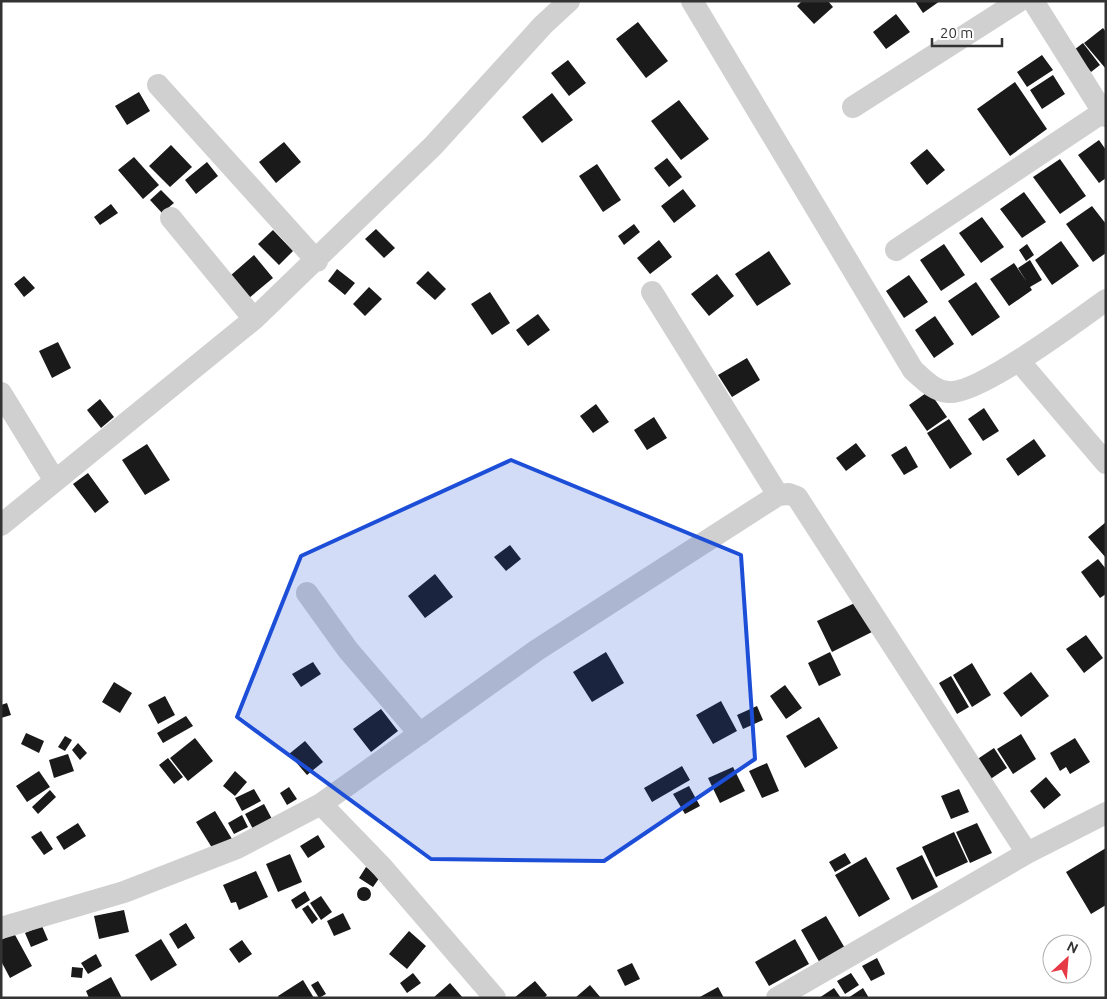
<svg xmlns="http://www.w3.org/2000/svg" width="1107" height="999" font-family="Ubuntu,sans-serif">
	<rect width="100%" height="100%" fill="#fff"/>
	<path fill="#1a1a1a" d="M802,1H828L833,7L814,24L797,6Z
		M915,1H940L923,13Z
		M896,14L910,32L886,49L873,32Z
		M638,22L668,61L646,78L616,39Z
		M1103,28L1106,32V69L1084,43Z
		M1083,43L1100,65L1091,72L1074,50Z
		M1042,55L1053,70L1027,87L1017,72Z
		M568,60L586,83L569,96L551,73Z
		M1053,75L1065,94L1042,109L1030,90Z
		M1015,82L1047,129L1010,156L977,109Z
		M139,92L150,111L127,125L115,106Z
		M552,93L573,120L542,143L522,117Z
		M679,100L709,139L681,160L651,121Z
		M1099,140L1106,150V178L1099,183L1078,155Z
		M284,142L301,162L276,183L259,162Z
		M171,145L192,167L170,187L149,166Z
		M927,149L945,170L927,185L910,163Z
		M134,157L159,185L143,199L118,170Z
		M667,158L682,177L669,187L654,168Z
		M1060,159L1086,196L1060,214L1033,177Z
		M207,162L218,176L196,194L185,180Z
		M597,164L621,200L603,212L579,176Z
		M683,189L696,206L674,223L661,206Z
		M161,190L174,203L162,213L150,200Z
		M1024,192L1046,222L1022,238L1000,209Z
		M111,204L118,213L100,225L94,217Z
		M1092,206L1106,224V253L1093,262L1066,224Z
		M982,217L1004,247L981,263L959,233Z
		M634,224L640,232L624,245L618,236Z
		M376,229L395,248L384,258L365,239Z
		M273,230L293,251L279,265L258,244Z
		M659,240L672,257L650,274L637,258Z
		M1061,241L1079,266L1052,285L1035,260Z
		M944,244L965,275L941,291L920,260Z
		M1027,244L1034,255L1026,261L1019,250Z
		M769,251L791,284L757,306L735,274Z
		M254,255L273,278L249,298L230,276Z
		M1030,260L1042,280L1030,287L1032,290L1009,306L990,279L1014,263L1027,282L1018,268Z
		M337,269L355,283L345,295L328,281Z
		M428,271L446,289L435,300L416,283Z
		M717,274L734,296L709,316L691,294Z
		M909,275L928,302L904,318L886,291Z
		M24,276L35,288L24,297L14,284Z
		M976,282L1000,317L972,336L948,301Z
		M369,287L382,299L365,316L353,304Z
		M490,292L510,323L492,335L471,304Z
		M538,314L550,330L528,346L516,330Z
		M935,316L954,344L934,358L915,330Z
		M58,342L71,368L52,378L39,351Z
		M747,358L760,380L732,397L718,375Z
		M929,391L947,417L927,431L909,405Z
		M100,399L114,417L101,428L87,410Z
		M596,404L609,422L593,433L580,416Z
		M984,408L999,431L983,441L968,419Z
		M654,417L667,438L647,450L634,430Z
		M949,419L972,454L950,469L927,433Z
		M1034,439L1046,456L1018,476L1006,459Z
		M856,443L866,456L846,471L836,458Z
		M147,444L170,480L145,495L122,460Z
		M906,446L918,467L904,475L891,455Z
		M88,473L109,502L95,513L73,484Z
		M1106,522V558L1088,537Z
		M510,545L521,559L506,571L494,557Z
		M1098,559L1106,569V594L1100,598L1081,572Z
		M435,574L453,597L425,618L408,596Z
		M861,600L876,630L832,652L817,621Z
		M1086,635L1103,658L1084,673L1066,649Z
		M606,652L624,683L592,702L573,672Z
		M830,652L841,675L819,686L808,663Z
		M313,662L321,674L301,687L292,674Z
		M972,663L991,695L972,707L953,675Z
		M1031,672L1049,696L1021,717L1003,693Z
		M951,676L969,707L957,714L939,683Z
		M114,682L132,693L120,713L102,702Z
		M785,685L802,708L786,719L770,696Z
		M165,696L175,715L158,724L148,705Z
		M721,701L737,731L713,744L696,715Z
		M7,703L11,715L1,718V705Z
		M757,706L763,720L743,729L737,715Z
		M381,709L398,731L371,752L353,729Z
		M186,716L193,726L163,743L157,733Z
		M819,717L838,748L805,768L786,736Z
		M26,733L44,741L39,753L21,744Z
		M1021,734L1036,759L1013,774L997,749Z
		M65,736L72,740L65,751L58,747Z
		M195,738L213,761L188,781L170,758Z
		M1075,738L1090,762L1070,774L1066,767L1060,771L1050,753Z
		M305,741L323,762L307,775L289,754Z
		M78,743L87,753L80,760L72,750Z
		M994,748L1007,768L989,780L976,760Z
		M68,754L74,771L54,778L49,760Z
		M168,758L183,777L174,784L159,765Z
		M767,763L779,791L762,798L749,771Z
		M682,766L690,780L652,802L644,788Z
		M733,767L745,791L720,803L708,778Z
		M39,771L50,787L27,802L16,786Z
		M235,771L247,782L235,796L223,786Z
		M1046,777L1061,795L1044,809L1030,791Z
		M689,786L700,806L685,814L673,794Z
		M289,787L297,799L287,805L280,793Z
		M254,789L261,801L242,811L235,798Z
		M959,789L969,812L951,819L941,796Z
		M50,790L56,797L38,814L32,807Z
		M264,804L272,819L253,829L245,814Z
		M215,811L232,839L214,851L196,822Z
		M242,815L248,827L234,834L228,823Z
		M78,823L86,836L64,850L56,837Z
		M977,823L992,853L970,863L956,832Z
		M41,831L53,849L44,855L31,837Z
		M954,832L968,862L936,877L922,847Z
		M318,835L325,847L308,858L300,846Z
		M1106,848V905L1091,914L1066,872Z
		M845,853L851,863L835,872L829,862Z
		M290,854L302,882L278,892L266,864Z
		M922,855L938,887L912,900L896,868Z
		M866,857L890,899L859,917L835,875Z
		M366,867L380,877L373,887L359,878Z
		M256,871L268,897L239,910L236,902L231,903L223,885Z
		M357 894a7 7 0 1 1 14 0a7 7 0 1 1-14 0Z
		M305,891L310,900L296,909L291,900Z
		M321,896L332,912L321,920L310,903Z
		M308,905L318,919L312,924L302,909Z
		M124,910L129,932L99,939L94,916Z
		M343,913L351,929L334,936L327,921Z
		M826,916L846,950L821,965L801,930Z
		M186,923L195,938L178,949L169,934Z
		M42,926L48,940L31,947L25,933Z
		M409,931L426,946L407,969L389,954Z
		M14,933L32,966L10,978L1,961V940Z
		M161,939L177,965L151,981L135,955Z
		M795,939L809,964L769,986L755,962Z
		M242,940L252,954L239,963L229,949Z
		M96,954L102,966L88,974L81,963Z
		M877,958L885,974L871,981L862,966Z
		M632,963L640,979L625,986L617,970Z
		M72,967L83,968L82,978L71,977Z
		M413,973L421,983L407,993L400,983Z
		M851,973L859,985L845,994L837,981Z
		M111,977L122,998H89L86,991Z
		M303,980L314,998H279L278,996Z
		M318,981L326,994L319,998L311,985Z
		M535,981L547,995L544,998H514Z
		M450,983L463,998H433Z
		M590,985L601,998H575Z
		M718,987L724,998H698Z
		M834,988L841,998H819Z
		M863,988L869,998H848Z"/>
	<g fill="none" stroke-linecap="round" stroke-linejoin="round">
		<path stroke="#d0d0d0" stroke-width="22" d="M692,1L913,370C923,379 934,391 948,392C977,396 1078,320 1106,300
			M1033,1L1103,112L1106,110
			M158,85L317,261
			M853,107L1019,1
			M171,218L254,319
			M896,250L1103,112L1106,116
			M652,292L778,495
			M1019,361L1106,463
			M1,393L55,481
			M1,525L254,319L433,146L543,25L569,1
			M307,593L348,650L420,734
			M321,804L537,650L778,495L789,494L797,497L1027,853
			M1,928L124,892L237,848L321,804L382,867L495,998
			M777,998L1027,853L1106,813"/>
	</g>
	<path fill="#1d4ed8" fill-opacity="0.2" stroke="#1d4ed8" stroke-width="4" stroke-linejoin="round" d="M511,460L741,555L755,759L604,861L431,859L237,717L301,556Z"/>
	<rect width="1107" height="999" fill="none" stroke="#333333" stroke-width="5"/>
	<g transform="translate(1067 959) rotate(26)"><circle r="24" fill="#ffffff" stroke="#adadad"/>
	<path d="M0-4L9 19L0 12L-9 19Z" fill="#e63946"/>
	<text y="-8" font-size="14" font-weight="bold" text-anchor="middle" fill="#333333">N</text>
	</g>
	<path d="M932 38v8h70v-8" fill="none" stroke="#333333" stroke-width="2.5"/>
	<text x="940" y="38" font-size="15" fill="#333333" stroke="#ffffff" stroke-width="4" paint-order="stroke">20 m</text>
</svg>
